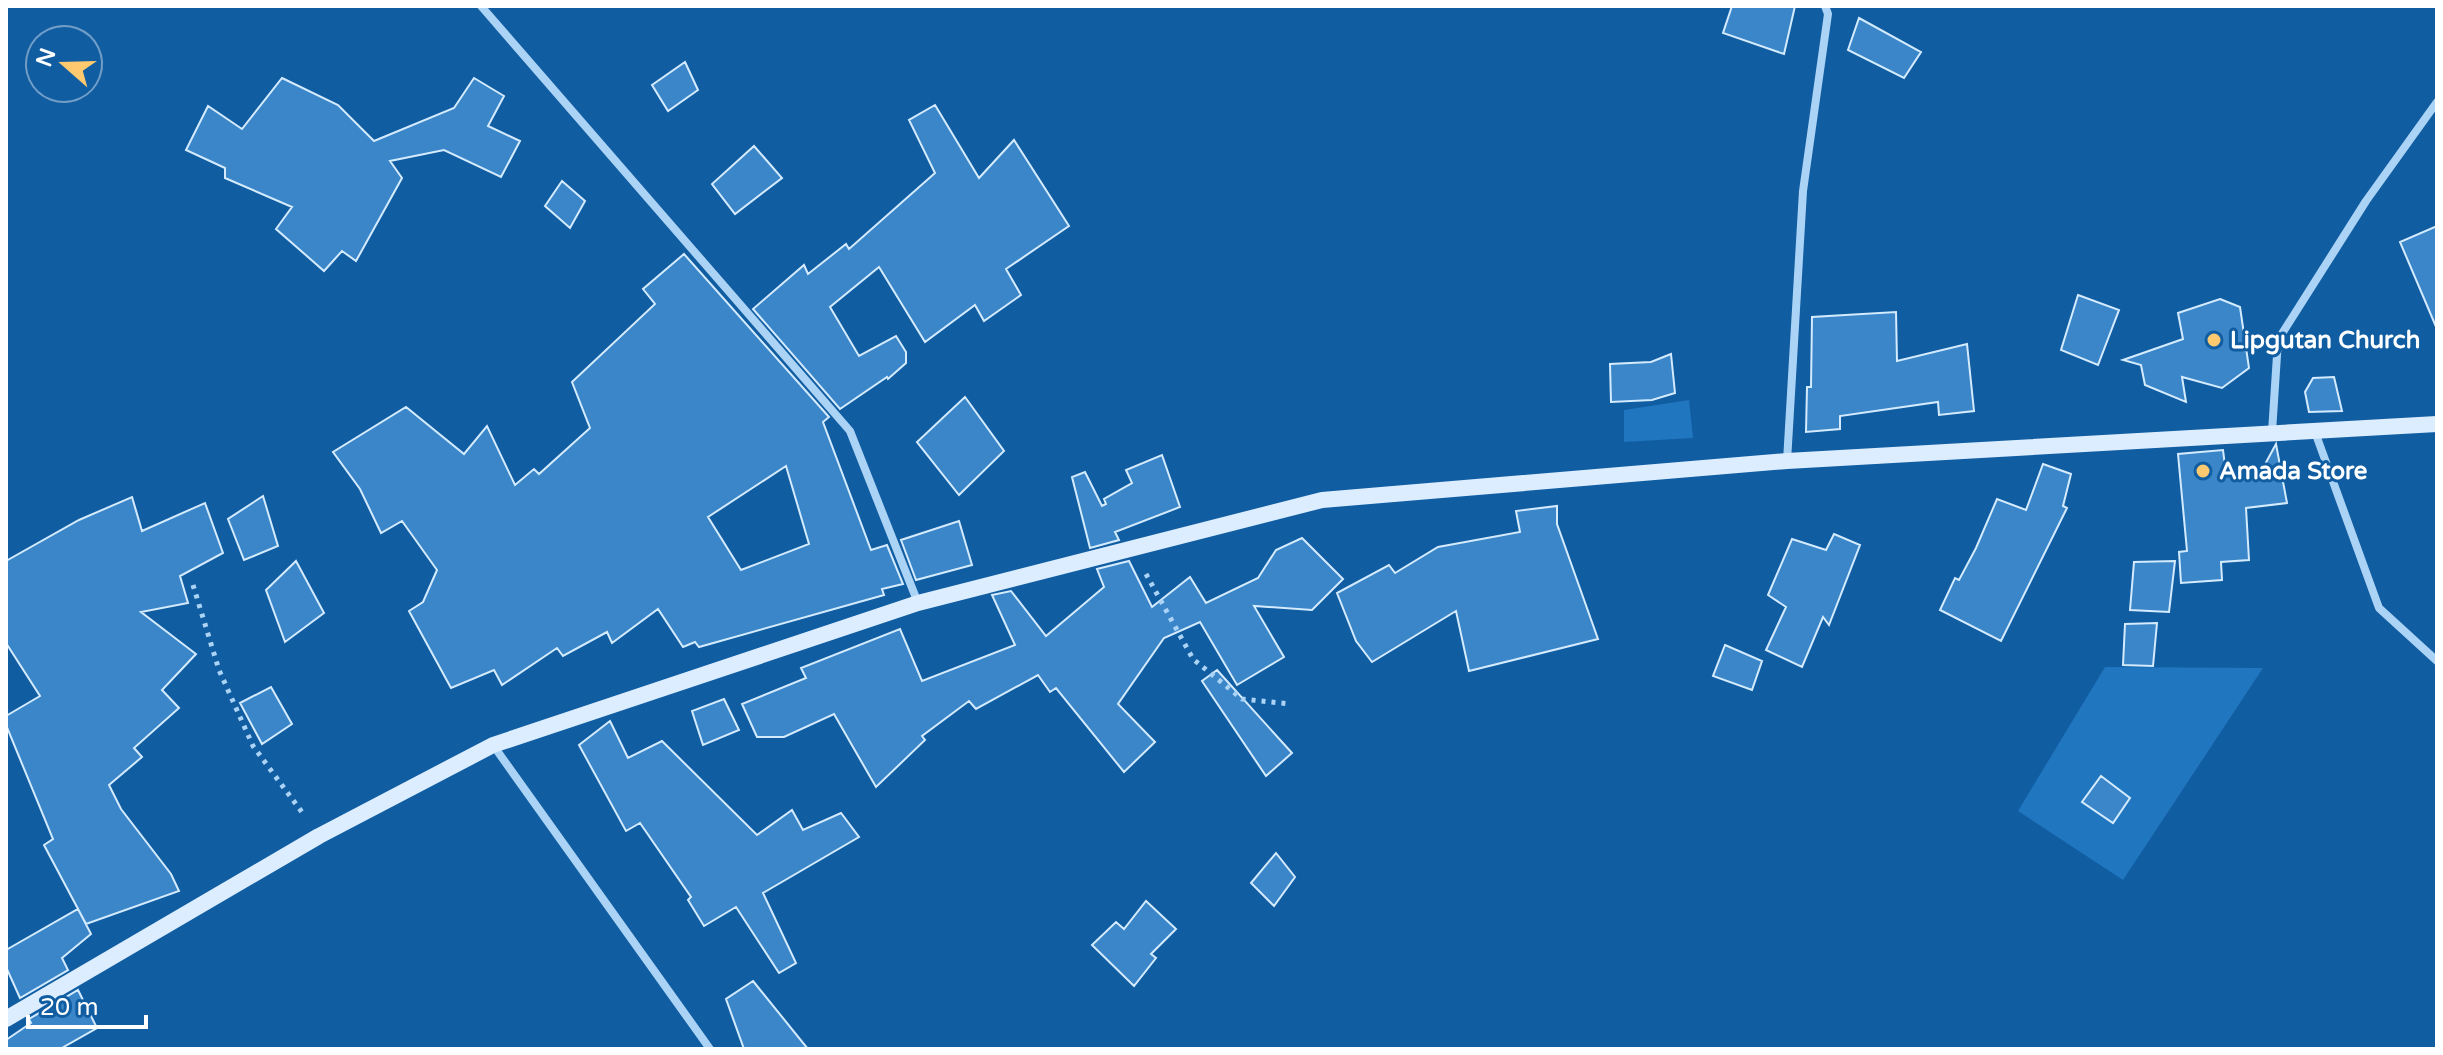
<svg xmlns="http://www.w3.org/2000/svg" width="2443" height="1055" font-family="'Varela Round',sans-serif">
	<rect width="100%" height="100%" fill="#115da2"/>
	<path fill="#2076bf" d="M1689,400L1693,438L1624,442V410Z
		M2105,667L2263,668L2123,880L2018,811Z"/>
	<path fill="#3a86c8" stroke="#d4ebfe" stroke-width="2" fill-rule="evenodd" d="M1732,6H1795L1784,54L1723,33Z
		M1859,18L1921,52L1904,78L1848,50Z
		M685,62L698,90L668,111L652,85Z
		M282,78L338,105L374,141L454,108L474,78L504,96L488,126L520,141L501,177L444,150L390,161L402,178L356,261L342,251L324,271L276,229L292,207L225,178V168L186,150L208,106L242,129Z
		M935,105L979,178L1014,140L1069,226L1006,269L1021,295L984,321L975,305L925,342L879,267L830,307L859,356L896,336L906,352V363L888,379L887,377L840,409L753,309L804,265L808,274L846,244L849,249L935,173L909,120Z
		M754,146L782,178L735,214L712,184Z
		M562,181L585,201L570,228L545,206Z
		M2437,226V329L2400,242Z
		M684,254L829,417L823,422L871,550L887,545L903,584L882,589L884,595L699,647L695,642L683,647L658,609L612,643L607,632L563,656L557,648L502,685L494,670L451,688L409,611L423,602L437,570L402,521L381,533L360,489L333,452L406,407L464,454L487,426L515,485L534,469L539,474L590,428L572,382L655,304L643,289ZM786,466L809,544L741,570L708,517Z
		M2078,295L2119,310L2098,365L2061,350Z
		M2220,299L2240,307L2249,368L2222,388L2182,377L2186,402L2145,385L2141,365L2123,360L2183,339L2178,313Z
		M1896,312L1897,361L1967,344L1974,411L1939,415L1938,402L1840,416V429L1806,432L1807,387H1811L1812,317Z
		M1671,354L1675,393L1652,400L1611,402L1610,364L1651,362Z
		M2334,377L2342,411L2309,412L2305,392L2313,378Z
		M965,397L1004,451L959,495L917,442Z
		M2276,444L2287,503L2246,508L2249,560L2221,562L2222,580L2181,583L2179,552L2187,551L2178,454L2223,450L2226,473L2263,465V468Z
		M1162,455L1180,507L1115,532L1119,540L1090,548L1072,477L1085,472L1102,506L1106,504L1104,499L1132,483L1126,470Z
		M2043,464L2071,474L2063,506L2067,508L2001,641L1940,610L1955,578L1959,580L1976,548L1997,499L2026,510Z
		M263,496L278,546L244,560L228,519Z
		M132,497L142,531L205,503L223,553L180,576L188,603L141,612L196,654L162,690L179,708L134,748L142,757L109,785L121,809L171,874L179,891L86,924L44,845L53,839L6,725V716L40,696L6,643V561L79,520Z
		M1557,506V524L1598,639L1469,671L1456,611L1372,662L1356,641L1337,593L1389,565L1395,573L1438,547L1520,532L1516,511Z
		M959,521L972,565L916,580L901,540Z
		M1834,534L1860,545L1829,625L1823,617L1802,667L1766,650L1786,607L1768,595L1792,539L1826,550Z
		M1302,538L1343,579L1312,610L1254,606L1284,657L1237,685L1200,622L1164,638L1118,704L1155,742L1124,772L1056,688L1050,692L1038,675L976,709L969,701L922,736L925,740L876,787L834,714L784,737H757L742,704L806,678L801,668L900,629L922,681L1015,645L992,595L1011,591L1046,636L1104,587L1097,569L1129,561L1152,607L1190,577L1206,603L1258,578L1276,550Z
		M296,561L324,613L285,642L266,590Z
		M2175,561L2169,612L2130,610L2134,562Z
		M2157,623L2153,666L2123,665L2125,624Z
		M1725,645L1762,661L1752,690L1713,676Z
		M1217,670L1292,753L1266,776L1202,681Z
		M271,687L292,724L262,744L240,703Z
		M724,699L739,730L703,745L692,711Z
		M610,721L628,758L662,741L757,835L792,810L803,830L841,813L859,837L763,893L796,963L779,973L736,907L704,926L688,900L691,897L640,823L626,831L579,745Z
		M2101,776L2130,798L2113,823L2082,802Z
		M1276,853L1295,877L1274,906L1251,883Z
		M1146,901L1176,929L1151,954L1156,958L1134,986L1092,945L1116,922L1124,929Z
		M78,909L91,934L62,958L68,970L20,998L6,967V950Z
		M753,981L808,1049H744L726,999Z
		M78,990L97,1028L60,1049H6V1040L31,1023L29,1019Z"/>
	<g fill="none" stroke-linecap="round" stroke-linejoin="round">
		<path stroke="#abd3f5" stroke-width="5" stroke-dasharray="4 6" stroke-linecap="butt" d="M1146,574L1193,659L1242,699L1291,704
			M193,585L219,670L253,746L304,815"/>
		<path stroke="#abd3f5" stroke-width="8" d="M481,6L850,431L918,603
			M2272,432L2278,340L2366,201L2437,102
			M2315,432L2379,608L2437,661
			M1787,461L1803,191L1828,14L1825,6
			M493,745L710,1049"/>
		<path stroke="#dbedfe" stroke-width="16" d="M6,1019L319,836L493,745L918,603L1322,500L1787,461L2437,424"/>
	</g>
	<g fill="#ffc96f" stroke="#115da2" stroke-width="3">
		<circle cx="2214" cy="340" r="8"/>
		<circle cx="2203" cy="471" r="8"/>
	</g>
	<g text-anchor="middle" stroke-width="6" stroke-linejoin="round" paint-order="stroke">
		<g font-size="24" font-weight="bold" fill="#fff" stroke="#115da2" text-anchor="start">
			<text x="2230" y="348">Lipgutan Church</text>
			<text x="2219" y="479">Amada Store</text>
		</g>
	</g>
	<rect width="2443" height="1055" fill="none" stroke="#ffffff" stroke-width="16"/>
	<g transform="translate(64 64) rotate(290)"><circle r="38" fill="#115da2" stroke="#709ec7" stroke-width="2"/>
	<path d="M0-6L14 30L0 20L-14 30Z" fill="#ffc96f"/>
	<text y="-12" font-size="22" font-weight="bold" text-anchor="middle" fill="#ffffff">N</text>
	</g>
	<path d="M28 1015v12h118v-12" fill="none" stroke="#ffffff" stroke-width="4"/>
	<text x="40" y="1015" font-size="24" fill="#ffffff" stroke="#115da2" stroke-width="6" paint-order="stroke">20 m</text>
</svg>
